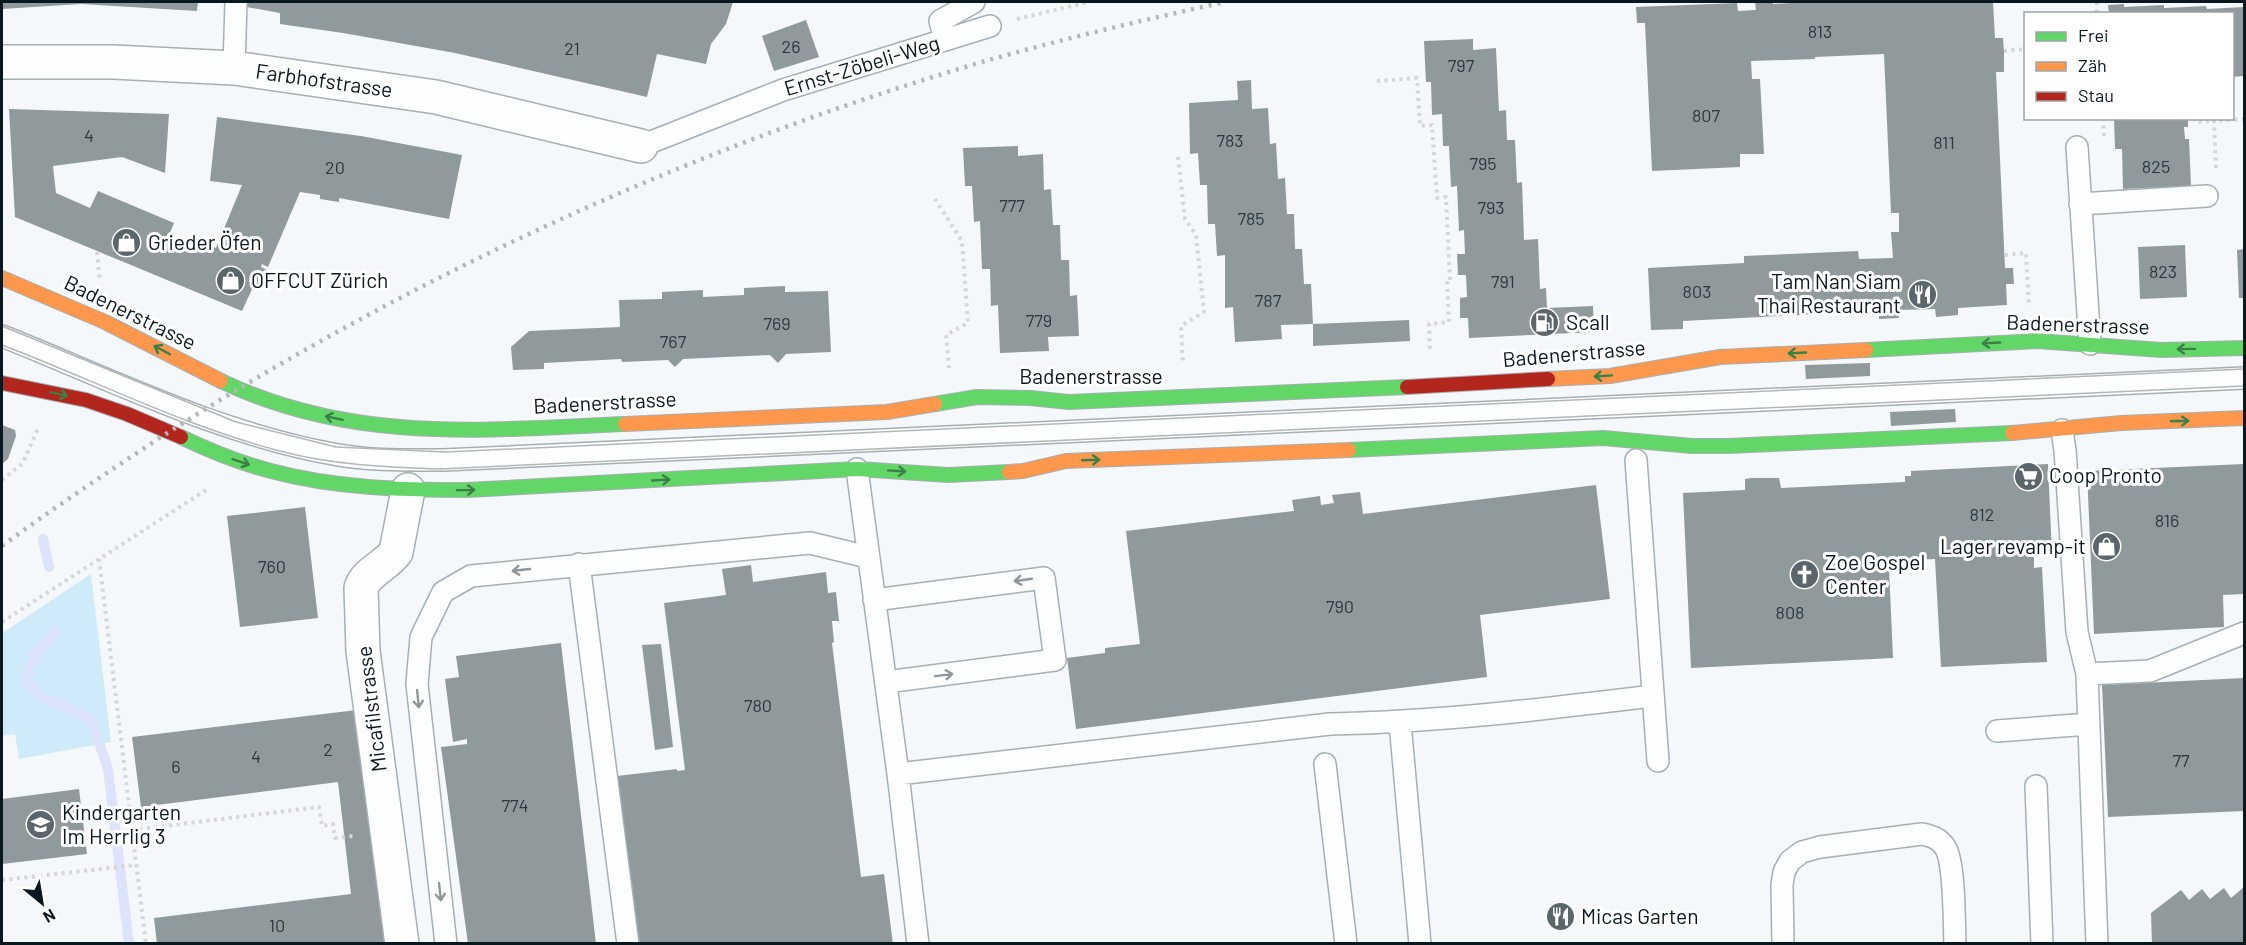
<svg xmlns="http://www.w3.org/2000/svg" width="2246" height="945" font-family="Barlow,sans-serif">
	<rect width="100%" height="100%" fill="#f4f8fa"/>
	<path fill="#cfeaf8" d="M91,574L111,742L19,759L15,734L2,736V633Z"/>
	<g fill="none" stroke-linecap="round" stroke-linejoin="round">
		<path stroke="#dce3fa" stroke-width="10" d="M43,539L49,567
			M56,632L35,654L26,681L41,697L91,719L108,769L129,944"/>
	</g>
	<path fill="#909a9c" d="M2,2H198L197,11L81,4L2,9Z
		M247,2H733L726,24L711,44L706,64L657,54L647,97L455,53L343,33L280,24V13L247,7Z
		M1755,2H1773V4L1791,3V2H1993L1995,38H2003L2004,51V72H1996L2005,268H2013L2014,284H2006L2007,305L1958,308V315L1936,317L1935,309L1898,310L1899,318L1879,319V311L1683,321V329L1651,330L1648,268L1744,263V256L1858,251L1859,259L1893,258L1891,232H1899V213H1891L1884,54L1815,57V59L1751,61L1752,79H1760L1764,154H1740V167L1652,171L1645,23H1637L1636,7L1737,3L1738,11L1756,10Z
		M2124,4V7L2164,5V8L2206,6L2207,9L2244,7V76L2232,77V14H2109L2108,5Z
		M806,20L819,57L774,71L762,36Z
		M1473,39V50L1496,48L1499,111L1506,110L1507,140H1515L1517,183L1522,182L1524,240L1538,239L1540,289L1546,288L1547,308L1593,306L1594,332L1469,338L1468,318H1460V298L1467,297L1466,275H1458L1457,254H1465L1464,230L1459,231L1457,186L1451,187L1449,146H1443L1442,114L1432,115L1431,82H1426L1424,41Z
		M1251,80L1252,109L1268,108L1270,144L1276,143L1278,179L1285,178L1287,214H1294L1295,249H1302L1304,284H1311L1313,324L1281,325L1282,339L1235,342L1233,307L1225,308V255L1217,256L1215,224H1208L1207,185H1200L1198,153L1190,154L1189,103L1238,100L1237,81Z
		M9,109L169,114L165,173L122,157L53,166L56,193L90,208L98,191L174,223L167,240L190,249L194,239L216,248L242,185L210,181L217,117L361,136L462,155L449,219L339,198V202L320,199V195L300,192L268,267L262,264L261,267L267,270L259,290L253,287L242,311L15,217Z
		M2114,118H2188V127H2184L2185,139H2189L2191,186L2123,189L2122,149H2115Z
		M1018,146V156L1043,154L1044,190L1051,189L1053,225H1060L1061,260H1069L1070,296L1077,295L1079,336L1048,337L1049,351L1000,353L998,305L991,306L990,269H982L980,221L974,222L972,186H965L963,148Z
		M2185,245L2187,297L2140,299L2138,247Z
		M2244,249V298H2239L2237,250Z
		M785,286V292L828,291L831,352L786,354L778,363L770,355L683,359L675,367L668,360L622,362L621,359L544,363V369L513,370L511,347L529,331L620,327L619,300L662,299V292L703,290V297L744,295V288Z
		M1409,320L1410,341L1313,346V324Z
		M1870,363V376L1806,379L1805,365Z
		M1955,409L1956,422L1891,426L1890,412Z
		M2,425L15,430L16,436L8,459L2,464Z
		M2048,464L2052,555L2034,556V568L2042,567L2047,662L1941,667L1935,559L1915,560L1916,567L1889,568L1893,658L1691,668L1683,493L1745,490V479L1752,478H1779L1781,488L1905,482V476H1911V471Z
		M2244,464V594L2223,595L2224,627L2094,634L2087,471Z
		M1596,485L1610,599L1480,615L1487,677L1076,729L1067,658L1105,653V648L1140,644L1126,531L1294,511L1292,500L1320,496L1321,505L1334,503L1332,495L1360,492L1363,514Z
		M305,507L318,618L240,627L227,516Z
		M751,565L753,582L826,572L828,593L836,592L839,621H832L834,642L832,643L861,877L884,874L893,944H637L617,776L677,769V771L685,770L664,603L726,595L722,569Z
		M561,643L596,944H468L441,747L467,744V739L453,742L445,679L459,677L456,656Z
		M661,644L673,747L655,750L642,645Z
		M2244,678V811L2108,817L2102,685Z
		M357,710L385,944H157L154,918L351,894L338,782L141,807L132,737Z
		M79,789L87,854L2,864V799Z
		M2244,887V944H2152L2151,913L2181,890L2189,900L2202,889L2210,899L2224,888L2231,898Z"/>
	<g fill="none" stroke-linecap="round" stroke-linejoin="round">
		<defs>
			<path id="lane" d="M945,40L940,21L974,2
				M234,68L236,2
				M641,146L783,90L990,26
				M2077,147L2090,344
				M2080,204L2207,196
				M2,336C110,379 217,433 333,454C369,461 406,460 443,460L2244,378
				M2062,430L2065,450L2077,632L2087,674L2097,944
				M1636,460L1658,761
				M857,469L898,774L918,944
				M579,564L628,944
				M874,600L1044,578L1055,660L886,682
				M2087,674L2150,671L2244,633
				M1400,723L1420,944
				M1997,731L2089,724
				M1325,764L1346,944
				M898,774L1330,724C1438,722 1545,709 1653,696
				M2036,786L2042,944
				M446,944L417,684L421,637L443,592L471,576L810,543L868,557
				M1783,944L1782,885L1784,872L1790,861L1802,852L1820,847L1922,834C1931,836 1939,838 1945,847C1955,862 1954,923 1955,944"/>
			<path id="street" d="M2,62H113L234,68L436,97L641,146
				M402,944L363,651L361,588C366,572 386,566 396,552L408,490"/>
			<path id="fast" d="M1866,350L2037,341L2161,350L2244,348
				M221,381C353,444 484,430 625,424
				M935,404L977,397L1030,398L1069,402L1407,387
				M181,437C210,451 240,463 271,471C334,488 402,490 467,490L857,469L948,475L1009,472
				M1349,450L1603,438L1692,446H1728L2012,433"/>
			<path id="slow" d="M2,278L105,322L221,381
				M1548,379L1610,376L1720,357L1866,350
				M625,424L887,412L935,404
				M2012,433L2121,423L2244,418
				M1009,472L1023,471L1066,461L1349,450"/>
			<path id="jam" d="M2,383L86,400L127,414L181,437
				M1407,387L1548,379"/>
		</defs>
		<use href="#lane" stroke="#a6afb3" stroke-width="24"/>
		<use href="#street" stroke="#a6afb3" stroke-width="36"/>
		<use href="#fast" stroke="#a6afb3" stroke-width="16"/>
		<use href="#slow" stroke="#a6afb3" stroke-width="16"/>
		<use href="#jam" stroke="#a6afb3" stroke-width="16"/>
		<path stroke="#d4d6d7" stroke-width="4" stroke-dasharray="3 4.5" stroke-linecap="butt" d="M2097,2V14
			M1017,19L1089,2
			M2004,51L2026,49
			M1377,81L1417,78L1420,126L1432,125L1437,198L1446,197L1450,281H1447L1449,322L1429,324L1430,351
			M2103,118L2104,136
			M2195,118V122L2214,121
			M1178,157L1185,219L1196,235L1204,312L1181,326L1183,364
			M2216,168L2214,121L2244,119
			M935,199L962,241L968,323L946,335L949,368
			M97,252L100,281
			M2005,255L2026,253L2029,307
			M2,480L23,463L39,426
			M99,559L146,944
			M2,622L209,488
			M132,830L319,807L322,826L333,824L335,838L353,836
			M2,880L136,865"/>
		<use href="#lane" stroke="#fdfefe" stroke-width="21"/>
		<use href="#street" stroke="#fdfefe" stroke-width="33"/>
		<use href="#fast" stroke="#63d668" stroke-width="14"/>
		<use href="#slow" stroke="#ff974d" stroke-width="14"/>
		<use href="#jam" stroke="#b3261e" stroke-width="14"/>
		<path stroke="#b4b7b8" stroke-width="1.5" d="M2,326L236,422L336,447L446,452L2244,369
			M2,345C94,380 184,426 280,451C332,465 386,467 439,469L2244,386"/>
		<path stroke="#b4b7b8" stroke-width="4.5" stroke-dasharray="3 6" stroke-linecap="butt" d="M2,546C52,509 105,474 158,439C413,275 691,148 982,62C1062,39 1143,20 1225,2"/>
	</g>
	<defs><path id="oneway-shaft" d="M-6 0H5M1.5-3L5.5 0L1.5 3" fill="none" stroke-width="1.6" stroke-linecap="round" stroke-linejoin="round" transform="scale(1.5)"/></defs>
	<g stroke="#3a8047">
		<use href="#oneway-shaft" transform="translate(1991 343) rotate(177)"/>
		<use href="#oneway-shaft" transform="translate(2186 349) rotate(179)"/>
		<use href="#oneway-shaft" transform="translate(162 350) rotate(-152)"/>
		<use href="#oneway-shaft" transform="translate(1797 353) rotate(177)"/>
		<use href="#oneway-shaft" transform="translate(1603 376) rotate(176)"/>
		<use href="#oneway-shaft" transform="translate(59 394) rotate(12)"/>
		<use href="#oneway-shaft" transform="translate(334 418) rotate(-168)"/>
		<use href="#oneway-shaft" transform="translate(2180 421) rotate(-2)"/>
		<use href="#oneway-shaft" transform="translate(1091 460) rotate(-2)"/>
		<use href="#oneway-shaft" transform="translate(241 462) rotate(19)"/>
		<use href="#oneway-shaft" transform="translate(897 471) rotate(4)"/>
		<use href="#oneway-shaft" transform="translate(661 480) rotate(-3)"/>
		<use href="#oneway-shaft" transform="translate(466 490) rotate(-1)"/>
	</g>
	<g stroke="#8f969a">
		<use href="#oneway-shaft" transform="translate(521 570) rotate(174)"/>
		<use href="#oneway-shaft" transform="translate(1023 580) rotate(172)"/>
		<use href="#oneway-shaft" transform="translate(944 675) rotate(-7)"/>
		<use href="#oneway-shaft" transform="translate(418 699) rotate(84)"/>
		<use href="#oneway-shaft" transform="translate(440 892) rotate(84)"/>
	</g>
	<defs>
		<symbol id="shop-disc" viewBox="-11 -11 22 22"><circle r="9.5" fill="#5b666c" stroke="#fff"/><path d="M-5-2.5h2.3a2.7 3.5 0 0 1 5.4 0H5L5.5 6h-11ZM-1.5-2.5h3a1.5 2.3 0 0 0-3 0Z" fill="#fff"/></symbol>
		<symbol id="restaurant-disc" viewBox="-11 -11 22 22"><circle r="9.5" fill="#5b666c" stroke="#fff"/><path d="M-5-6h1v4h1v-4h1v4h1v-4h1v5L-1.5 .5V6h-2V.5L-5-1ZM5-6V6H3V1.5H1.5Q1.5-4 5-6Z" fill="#fff"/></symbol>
		<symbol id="fuel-disc" viewBox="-11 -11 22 22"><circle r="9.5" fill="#5b666c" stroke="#fff"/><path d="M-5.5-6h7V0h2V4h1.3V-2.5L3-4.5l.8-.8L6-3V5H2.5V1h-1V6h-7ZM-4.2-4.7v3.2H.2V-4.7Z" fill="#fff"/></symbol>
		<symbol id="supermarket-disc" viewBox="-11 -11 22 22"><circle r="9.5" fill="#5b666c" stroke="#fff"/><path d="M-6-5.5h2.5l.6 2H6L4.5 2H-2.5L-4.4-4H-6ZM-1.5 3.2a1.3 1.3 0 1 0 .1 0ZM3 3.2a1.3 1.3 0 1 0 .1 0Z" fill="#fff"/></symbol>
		<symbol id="church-disc" viewBox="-11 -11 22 22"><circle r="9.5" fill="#5b666c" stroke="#fff"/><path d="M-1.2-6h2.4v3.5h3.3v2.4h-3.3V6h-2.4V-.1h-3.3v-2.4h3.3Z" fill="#fff"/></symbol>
		<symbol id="school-disc" viewBox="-11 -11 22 22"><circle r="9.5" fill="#5b666c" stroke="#fff"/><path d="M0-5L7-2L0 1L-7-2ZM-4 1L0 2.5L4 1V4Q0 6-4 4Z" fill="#fff"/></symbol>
	</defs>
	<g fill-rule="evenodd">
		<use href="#shop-disc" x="110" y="226" width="33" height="33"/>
		<use href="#shop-disc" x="214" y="264" width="33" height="33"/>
		<use href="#restaurant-disc" x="1906" y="278" width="33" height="33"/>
		<use href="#fuel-disc" x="1528" y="306" width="33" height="33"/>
		<use href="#supermarket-disc" x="2012" y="460" width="33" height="33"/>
		<use href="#shop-disc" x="2090" y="530" width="33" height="33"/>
		<use href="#church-disc" x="1788" y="558" width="33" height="33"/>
		<use href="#school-disc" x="24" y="808" width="33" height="33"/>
		<use href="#restaurant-disc" x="1544" y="900" width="33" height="33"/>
	</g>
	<g text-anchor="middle" stroke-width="6" stroke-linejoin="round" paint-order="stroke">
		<g font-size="18" fill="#2b383e">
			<text x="1820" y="38">813</text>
			<text x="791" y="53">26</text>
			<text x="572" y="55">21</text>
			<text x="1461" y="72">797</text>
			<text x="1706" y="122">807</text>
			<text x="89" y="142">4</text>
			<text x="1230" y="147">783</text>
			<text x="1944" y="149">811</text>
			<text x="1483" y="170">795</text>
			<text x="2156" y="173">825</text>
			<text x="335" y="174">20</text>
			<text x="1012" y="212">777</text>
			<text x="1491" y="214">793</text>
			<text x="1251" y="225">785</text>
			<text x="2163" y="278">823</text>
			<text x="1503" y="288">791</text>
			<text x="1697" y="298">803</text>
			<text x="1268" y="307">787</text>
			<text x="1039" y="327">779</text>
			<text x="777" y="330">769</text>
			<text x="673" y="348">767</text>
			<text x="1982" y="521">812</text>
			<text x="2167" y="527">816</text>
			<text x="272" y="573">760</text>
			<text x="1340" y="613">790</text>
			<text x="1790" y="619">808</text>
			<text x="758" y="712">780</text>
			<text x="328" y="756">2</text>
			<text x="256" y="763">4</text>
			<text x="2181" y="767">77</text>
			<text x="176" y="773">6</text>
			<text x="515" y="812">774</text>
			<text x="277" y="932">10</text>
		</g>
		<g font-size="21" fill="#09171f" stroke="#fff">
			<text transform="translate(862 66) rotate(-17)" y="7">Ernst-Zöbeli-Weg</text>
			<text transform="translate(324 81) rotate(8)" y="7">Farbhofstrasse</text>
			<text transform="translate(130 313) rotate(26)" y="7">Badenerstrasse</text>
			<text transform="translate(2078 325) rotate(2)" y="7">Badenerstrasse</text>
			<text transform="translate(1574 354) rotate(-5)" y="7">Badenerstrasse</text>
			<text x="1091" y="384">Badenerstrasse</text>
			<text transform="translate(605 403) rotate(-3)" y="7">Badenerstrasse</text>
			<text transform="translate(372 709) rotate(-97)" y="7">Micafilstrasse</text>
		</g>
		<g font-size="21" fill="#09171f" stroke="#fff" text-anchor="start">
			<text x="148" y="250">Grieder Öfen</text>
			<text x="251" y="288">OFFCUT Zürich</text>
			<text x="1901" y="289" text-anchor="end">Tam Nan Siam<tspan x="1901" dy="24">Thai Restaurant</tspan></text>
			<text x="1566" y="330">Scall</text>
			<text x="2049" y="483">Coop Pronto</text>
			<text x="2086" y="554" text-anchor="end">Lager revamp-it</text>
			<text x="1825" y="570">Zoe Gospel<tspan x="1825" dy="24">Center</tspan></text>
			<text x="62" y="820">Kindergarten<tspan x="62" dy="24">Im Herrlig 3</tspan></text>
			<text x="1581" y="924">Micas Garten</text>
		</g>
	</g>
	<rect width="2246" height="945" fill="none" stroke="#09171f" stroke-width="6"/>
	<rect x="2024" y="12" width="210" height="108" fill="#ffffff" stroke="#9da2a5" stroke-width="1.5"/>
	<rect x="2036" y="32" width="30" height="9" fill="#63d668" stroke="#9da2a5" stroke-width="1.5"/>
	<text x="2078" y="42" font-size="18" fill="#09171f">Frei</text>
	<rect x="2036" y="62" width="30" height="9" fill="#ff974d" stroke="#9da2a5" stroke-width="1.5"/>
	<text x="2078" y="72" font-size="18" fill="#09171f">Zäh</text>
	<rect x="2036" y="92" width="30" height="9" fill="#b3261e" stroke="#9da2a5" stroke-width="1.5"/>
	<text x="2078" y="102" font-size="18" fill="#09171f">Stau</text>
	<g transform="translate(42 903) rotate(150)" stroke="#ffffff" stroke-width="4.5" paint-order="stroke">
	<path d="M0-4.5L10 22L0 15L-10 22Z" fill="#09171f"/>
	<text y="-9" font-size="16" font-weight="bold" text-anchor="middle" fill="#09171f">N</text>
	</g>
</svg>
